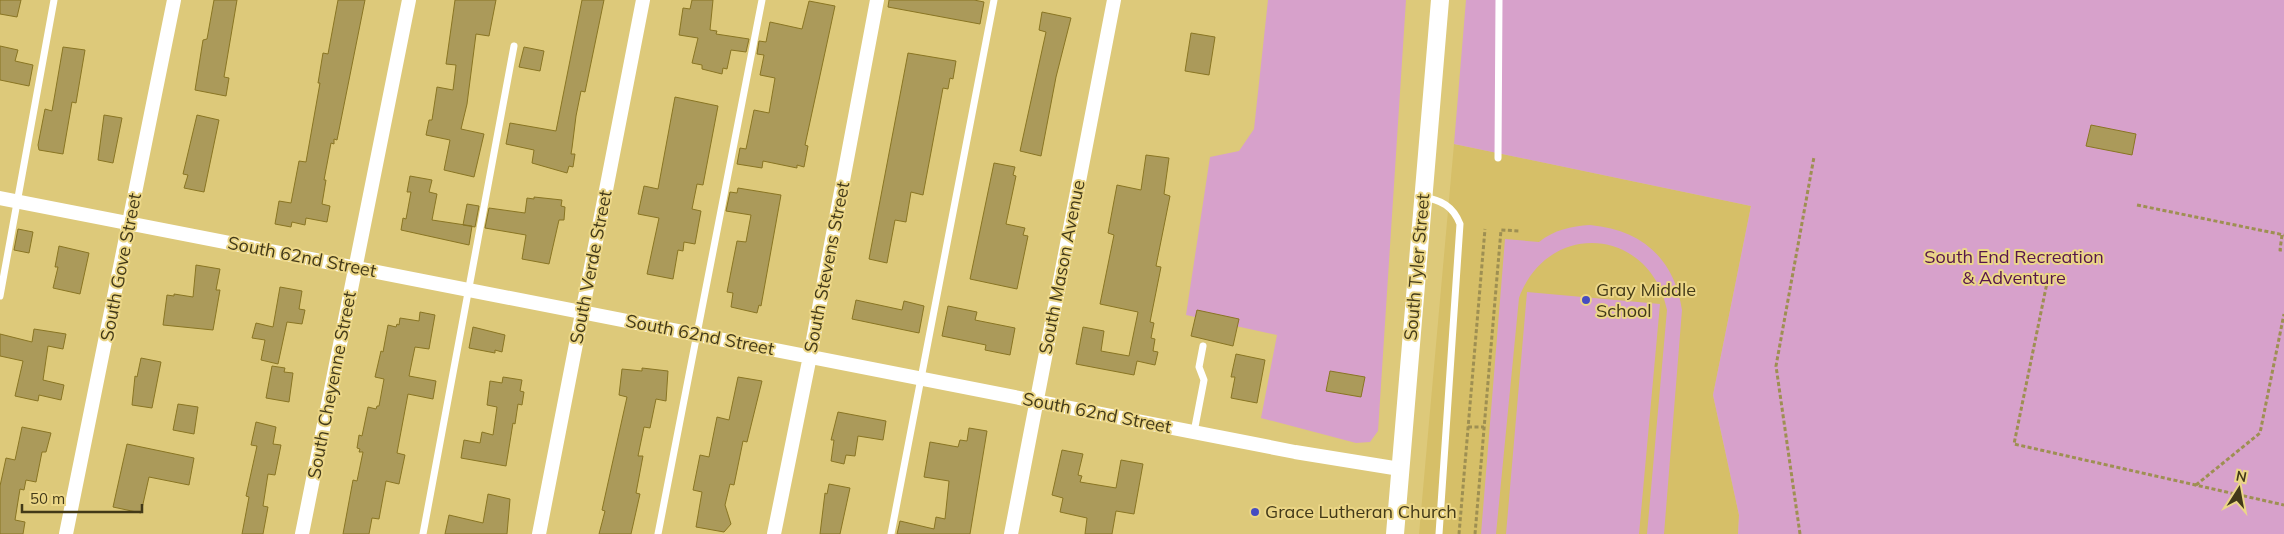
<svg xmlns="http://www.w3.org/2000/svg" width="2284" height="534" font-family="Mulish,sans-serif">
	<rect width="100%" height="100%" fill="#ddc97a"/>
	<path fill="#d6bf68" d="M1454,144L1751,206L1713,395L1739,515L1738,534H1419Z"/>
	<path fill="#d7a1cb" d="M1268,0H1406L1378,431L1370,442L1356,443L1261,418L1277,335L1186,315L1210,157L1239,151L1254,129Z
		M1466,0H2284V534H1738L1739,515L1713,395L1751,206L1454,144Z
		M1590,225C1642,230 1674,258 1682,310L1664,534H1647L1667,310C1650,227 1548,219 1519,298L1496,534H1481L1505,239L1539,242C1554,230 1571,226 1590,225Z
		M1527,292L1660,304L1639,534H1506Z"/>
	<path fill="#ab9a5a" stroke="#897523" d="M0,0H21L17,17L0,14Z
		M214,0H237L224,77L229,78L226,96L195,90L203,40L207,39Z
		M338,0H365L337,140L334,139V144L331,143L324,180H326L322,204L330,206L327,222L306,218L305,225L292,222L291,227L275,224L279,201L291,203L299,161L306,162L320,83H318L323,53L328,54Z
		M455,0H496L489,36L476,34L467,104L461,129L484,134L474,177L444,170L450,140L426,135L429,120H432L437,87L453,90L456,65L446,64Z
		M582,0H604L585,92L581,91L576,116L572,148L571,154H575L573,167L569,166L567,173L532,163L534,150L506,144L510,123L556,131Z
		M692,0H713L710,30L717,31L716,34L749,39L746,52L731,50L727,69L723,68L722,74L702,69V65L692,63L698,38L679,35L683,8L690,9Z
		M889,0H974L984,2L980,24L888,7Z
		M809,1L835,6L805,145L808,146L804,167L797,165V168L763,161L762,168L737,164L740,148L746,149L754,110L769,113L775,78L760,75L764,55L757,54L759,41L766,42L770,22L802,29Z
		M1042,12L1071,18L1056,77L1041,156L1020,151L1046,32L1039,30Z
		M1191,33L1215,37L1209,75L1185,71Z
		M0,46L18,50L15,61L33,65L29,86L0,80Z
		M63,47L85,50L76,103L72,102L63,154L39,150L38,145L45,109L52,111Z
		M524,47L544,51L540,71L519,67Z
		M908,53L956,61L953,79L950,78L948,89L943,88L923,195L911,192L906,222L895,220L887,263L869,259Z
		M675,97L718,106L703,185L697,184L692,209L701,211L695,244L684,242L683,251L678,250L673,279L647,274L659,218L638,214L644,186L658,189Z
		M104,115L122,118L113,163L98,160Z
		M197,115L219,120L204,192L184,188L188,175L183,174Z
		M2091,125L2136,134L2132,155L2086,146Z
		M1146,155L1169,158L1164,194L1170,196L1156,266L1161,267L1150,322L1154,323L1151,338L1155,339L1153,351L1158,352L1155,365L1137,361L1134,375L1076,364L1083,327L1104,331L1101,351L1129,356L1138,312L1100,304L1114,235L1108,233L1117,185L1141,190Z
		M994,163L1015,167L1013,175L1016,176L1006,224L1025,228L1023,235L1028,236L1017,289L970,279Z
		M410,176L432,180L429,192L437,194L432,220L472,226L469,245L401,230L403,218L406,219L411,192H407Z
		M738,188L781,195L761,306L759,305L757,313L731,307L733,293L727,292L737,241L746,242L751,215L726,211L730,192L737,193Z
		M534,197L562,200L561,206L565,207L564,220H559L549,264L522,259L526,235L485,228L489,208L525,213L527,198L534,199Z
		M467,204L479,206L475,227L463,225Z
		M18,229L33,232L29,253L14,250Z
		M59,246L89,253L80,294L53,288L58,267H55Z
		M196,265L220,269L216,290H220L213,330L163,325L167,295L174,296V294L193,297Z
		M280,287L302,291L299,309L305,310L302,324L287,322L278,364L261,360L265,340L252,338L256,323L273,327Z
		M856,300L902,310L904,301L924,306L919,333L852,319Z
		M948,306L977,312L975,320L1015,328L1010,355L985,350L986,345L942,336Z
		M1197,310L1239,319L1233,346L1191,336Z
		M420,312L435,315L429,349L415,347L409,376L436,381L433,399L408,394L397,453L405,455L399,484L386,481L379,519L372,518L369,534H343L353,480L357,481L363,452H359L360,449L357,448L359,435L362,436L368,407L376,409L377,406H379L384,379L375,377L381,351L383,352L388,325L396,327L397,324L399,325L400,318L419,321Z
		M473,327L505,335L502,352L495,350V353L469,348Z
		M34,329L66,334L63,349L48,346L43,380L64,385L61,400L39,395L38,401L15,396L23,361L0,356V334L32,342Z
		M1236,354L1265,360L1257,403L1231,398L1235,377H1231Z
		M141,358L161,362L152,408L132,405L135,376L137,377Z
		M272,366L285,368L284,372L293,373L289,402L266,398Z
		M642,368L668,371L666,401L656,399L650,428L644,427L638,456H643L636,493L640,494L631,534H599L605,511L602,510L627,397L619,395L622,369L642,371Z
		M1330,371L1365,377L1361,397L1326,391Z
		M503,377L522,380L520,391L524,392L522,405L518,404L515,424L513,423L506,466L461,458L464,440L480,443L482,432L493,435L497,407L487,405L490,381L502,383Z
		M738,377L762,381L747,442L743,441L734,485L730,484L725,505L731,524L724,532L696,527L702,492L693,490L700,455L709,457L717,417L729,420Z
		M178,404L198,407L194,434L173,430Z
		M838,412L886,421L883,440L858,436L855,456L846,455L844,464L831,461L834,440H831Z
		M256,422L276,427L273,444L281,445L275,475L268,474L263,506L268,507L263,534H242L249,497L246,496L257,446L251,445Z
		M22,427L51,433L46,452H42L36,482L26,480L24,490L20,489L15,520L25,522L23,534H0V486L6,458L15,460Z
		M969,428L987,431L970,534H897L900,521L934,529L936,517L945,519L949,481L924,477L930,442L958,447L960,440L967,441Z
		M127,444L194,458L189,485L149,477L141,513L113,507Z
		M1062,450L1083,454L1078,475L1082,476L1080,482L1116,488L1121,460L1143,464L1134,514L1116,511L1112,534H1085L1087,518L1060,512L1063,498L1052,495Z
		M829,484L850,488L840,534H820L825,493L827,494Z
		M488,494L510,499L507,534H445L449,515L483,523Z"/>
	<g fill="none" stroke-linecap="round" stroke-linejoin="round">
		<path stroke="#9e8f52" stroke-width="3" stroke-dasharray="4 2.5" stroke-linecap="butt" d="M2137,205L2284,235
			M2282,235L2280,250H2284
			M2049,273L2014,444L2284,505
			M1468,427H1484
			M2196,485L2260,433L2284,314
			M1459,534L1485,229
			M1475,534L1501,230L1520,231
			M1800,534L1776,366L1814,157"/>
		<path stroke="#fff" stroke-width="7" d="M1498,158L1499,0
			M1423,197C1441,200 1453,206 1460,224L1439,534
			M0,296L54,0
			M1194,432L1204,380L1199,367L1203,346
			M423,534L514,46
			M658,534L762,0
			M891,534L994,0"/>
		<path stroke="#fff" stroke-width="14" d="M0,198L1295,452L1400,469
			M66,534L174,0
			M302,534L409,0
			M539,534L643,0
			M774,534L810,356L877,0
			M1011,534L1114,0"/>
		<path stroke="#fff" stroke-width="18" d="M1395,534L1440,0"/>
	</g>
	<g fill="#454cc1" stroke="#ebd687" stroke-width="2">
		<circle cx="1586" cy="300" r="5"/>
		<circle cx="1255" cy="512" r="5"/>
	</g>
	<g text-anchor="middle" stroke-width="4" stroke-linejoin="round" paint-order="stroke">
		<g font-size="18" fill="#423918" stroke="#ebd687">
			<text transform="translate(302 257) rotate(11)" y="6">South 62nd Street</text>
			<text transform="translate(121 267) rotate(-79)" y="6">South Gove Street</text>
			<text transform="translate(591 267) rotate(-79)" y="6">South Verde Street</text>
			<text transform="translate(827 267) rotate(-79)" y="6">South Stevens Street</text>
			<text transform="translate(1062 267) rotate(-79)" y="6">South Mason Avenue</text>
			<text transform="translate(1417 267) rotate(-85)" y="6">South Tyler Street</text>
			<text transform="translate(700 335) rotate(11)" y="6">South 62nd Street</text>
			<text transform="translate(332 385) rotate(-79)" y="6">South Cheyenne Street</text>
			<text transform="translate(1097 413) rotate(11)" y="6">South 62nd Street</text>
		</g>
		<g font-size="18" fill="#55154b" stroke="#ebd687">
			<text x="2014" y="263">South End Recreation<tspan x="2014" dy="21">&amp; Adventure</tspan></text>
		</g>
		<g font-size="18" fill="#423918" stroke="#ebd687" text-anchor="start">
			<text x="1596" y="296">Gray Middle<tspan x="1596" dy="21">School</tspan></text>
			<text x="1265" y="518">Grace Lutheran Church</text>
		</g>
	</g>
	<g transform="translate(2239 489) rotate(11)" stroke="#ebd687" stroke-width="4" paint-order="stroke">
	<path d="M0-4L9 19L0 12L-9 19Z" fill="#423918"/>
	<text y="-8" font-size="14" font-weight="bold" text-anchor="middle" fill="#423918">N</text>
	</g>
	<path d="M22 504v8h120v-8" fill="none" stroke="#423918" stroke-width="2.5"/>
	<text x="30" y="504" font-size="15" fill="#423918" stroke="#ebd687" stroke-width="4" paint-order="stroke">50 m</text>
</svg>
